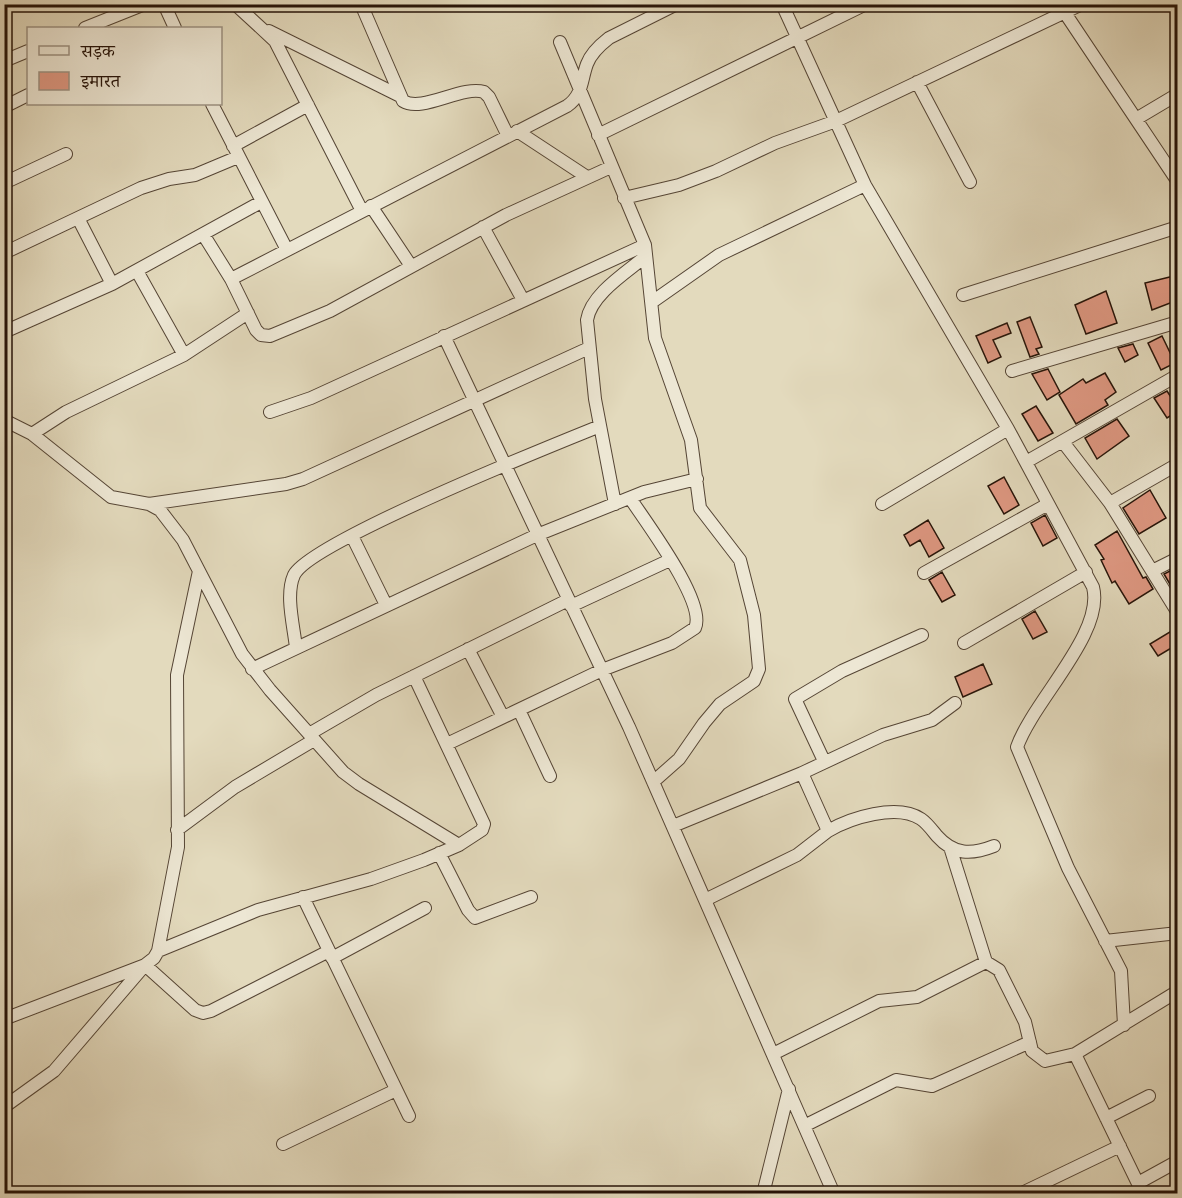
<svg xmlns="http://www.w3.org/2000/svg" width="1182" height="1198" font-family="'IM FELL English','Noto Serif Devanagari',serif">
	<rect width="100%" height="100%" fill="#e3dabd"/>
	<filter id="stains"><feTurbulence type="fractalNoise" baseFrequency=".00333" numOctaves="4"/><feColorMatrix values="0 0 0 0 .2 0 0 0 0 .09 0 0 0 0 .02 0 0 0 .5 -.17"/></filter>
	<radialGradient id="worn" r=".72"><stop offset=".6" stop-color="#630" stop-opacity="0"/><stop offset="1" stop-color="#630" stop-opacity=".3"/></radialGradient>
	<path fill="#df9882" stroke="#261308" stroke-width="1.5" d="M1178,275V300L1152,310L1145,283Z
		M1106,291L1117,323L1086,334L1075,305Z
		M1030,317L1042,347L1036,349L1039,354L1030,357L1017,322Z
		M1007,323L1011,333L993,340L1001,357L988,363L976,336Z
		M1162,336L1175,363L1161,370L1148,343Z
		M1133,344L1138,355L1125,362L1118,348Z
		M1048,369L1060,392L1047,400L1032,374Z
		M1105,373L1116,392L1105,400L1108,405L1076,424L1059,395L1083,379L1086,383Z
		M1167,391L1178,408V411L1167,418L1154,398Z
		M1036,406L1053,433L1038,441L1022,414Z
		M1117,419L1129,436L1097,459L1085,438Z
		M1004,477L1019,505L1004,514L988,486Z
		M1150,490L1166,518L1139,534L1123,508Z
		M1045,515L1057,538L1043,546L1031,523Z
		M928,520L944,548L929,557L920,540L910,546L904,535Z
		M1117,531L1143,578L1146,577L1153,589L1129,604L1115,581L1112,583L1101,560L1104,559L1095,545Z
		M1178,567V582L1171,586L1164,574Z
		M942,572L955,595L942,602L929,580Z
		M1035,611L1047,632L1033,639L1022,619Z
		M1178,627V644L1158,656L1150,644Z
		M983,664L992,684L963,697L955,677Z"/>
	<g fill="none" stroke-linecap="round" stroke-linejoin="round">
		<defs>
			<path id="minor" d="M164,4L175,28
				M235,4L275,41L362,211
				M361,4L403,101C422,113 462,85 484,92L489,97L508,136
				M782,4L865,185L1008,429L1093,587C1105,633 1033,701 1017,747L1068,868L1121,971L1124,1025
				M1059,4L1178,182
				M85,28L145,4
				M269,31L400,96
				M4,61L28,51
				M917,82L970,182
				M212,104L287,250
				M4,107L28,95
				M1136,119L1178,94
				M517,131L587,177
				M598,135L866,4
				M233,146L308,105
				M4,183L66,154
				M624,198L679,185L716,171L775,143L836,121L1082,4
				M371,206L411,266
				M78,218L112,284
				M483,227L523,300
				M203,234L231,279L256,330L261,335L270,336L330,311L506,215L611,167
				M645,245L655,338L691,440L700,508L740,560L754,615L759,669L754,681L720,704L704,723L679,759L653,782
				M4,253L141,188L169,179L195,175L238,157
				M137,271L184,355
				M231,279L567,106C583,95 581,80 587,64C591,53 600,45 609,38L677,4
				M963,295L1178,227
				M652,302L719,255L865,185
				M4,332L112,284L261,202
				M444,336L629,727L834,1194
				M1012,371L1178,322
				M270,412L311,398L645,245L560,42
				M4,420L32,434L111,497L149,504L160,510L183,540L242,654L270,690L343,772L359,784L459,845
				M32,434L66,412L184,355L248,313
				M1063,442L1110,503L1178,613
				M1026,462L1178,375
				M1110,503L1178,464
				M149,504L286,484L303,479L589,348
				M615,504L595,399L587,320C591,294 627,272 646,256
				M882,504L1008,429
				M352,536L386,605
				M1152,571L1178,558
				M924,573L1048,504
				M571,606L670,560
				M964,643L1086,572
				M296,648C294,627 285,595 294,575C310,542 553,445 600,426
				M468,649L503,717
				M252,669L537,535L644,492L697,479
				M519,710L550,776
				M309,734L376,695L568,600
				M447,744L602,670L672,643L695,628C707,603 645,521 630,498
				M824,761L795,699L842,671L922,635
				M802,773L883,735L932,720L955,703
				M673,826L802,773L828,831L797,855L705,900
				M177,830L235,787L314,740
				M828,831C850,818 897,803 921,819C927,823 932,830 937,836C954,855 971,855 994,846
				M439,853L468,910L475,918L531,897
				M303,897L409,1116
				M1105,941L1178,933
				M158,951L258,910L371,879L424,860L459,845L482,830L484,824L414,676
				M332,958L425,908
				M986,962L999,970L1025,1022L1032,1051L1045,1061L1075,1054L1178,991
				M4,1019L145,965L154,958L158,951L178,847L177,675L199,571
				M773,1054L879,1001L917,997L986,962L950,847
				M1075,1054L1143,1194
				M4,1107L54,1071L145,965L195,1010L203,1013L211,1011L329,951
				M1106,1118L1149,1096
				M806,1125L896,1080L932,1086L1030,1042
				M283,1144L396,1090
				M1138,1183L1178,1161
				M763,1194L789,1089
				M1020,1194L1120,1146"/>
		</defs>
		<use href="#minor" stroke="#554535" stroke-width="14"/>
		<use href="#minor" stroke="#ede7d4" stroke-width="12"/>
	</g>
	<rect width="1182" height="1198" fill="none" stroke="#e3dabd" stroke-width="24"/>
	<rect x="6" y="6" width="1170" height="1186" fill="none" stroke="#261308" stroke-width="3"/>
	<rect x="12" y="12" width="1158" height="1174" fill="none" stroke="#261308" stroke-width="1.5"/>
	<rect x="27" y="27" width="195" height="78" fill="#ede7d4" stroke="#9d9282" stroke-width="1.5"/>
	<rect x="39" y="46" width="30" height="9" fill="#ede7d4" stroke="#9d9282" stroke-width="1.5"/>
	<text x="81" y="57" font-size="18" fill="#261308">सड़क</text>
	<rect x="39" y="72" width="30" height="18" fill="#df9882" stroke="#9d9282" stroke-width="1.5"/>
	<text x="81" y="87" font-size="18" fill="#261308">इमारत</text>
	<rect width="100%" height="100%" filter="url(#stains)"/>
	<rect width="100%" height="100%" fill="url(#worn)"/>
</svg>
